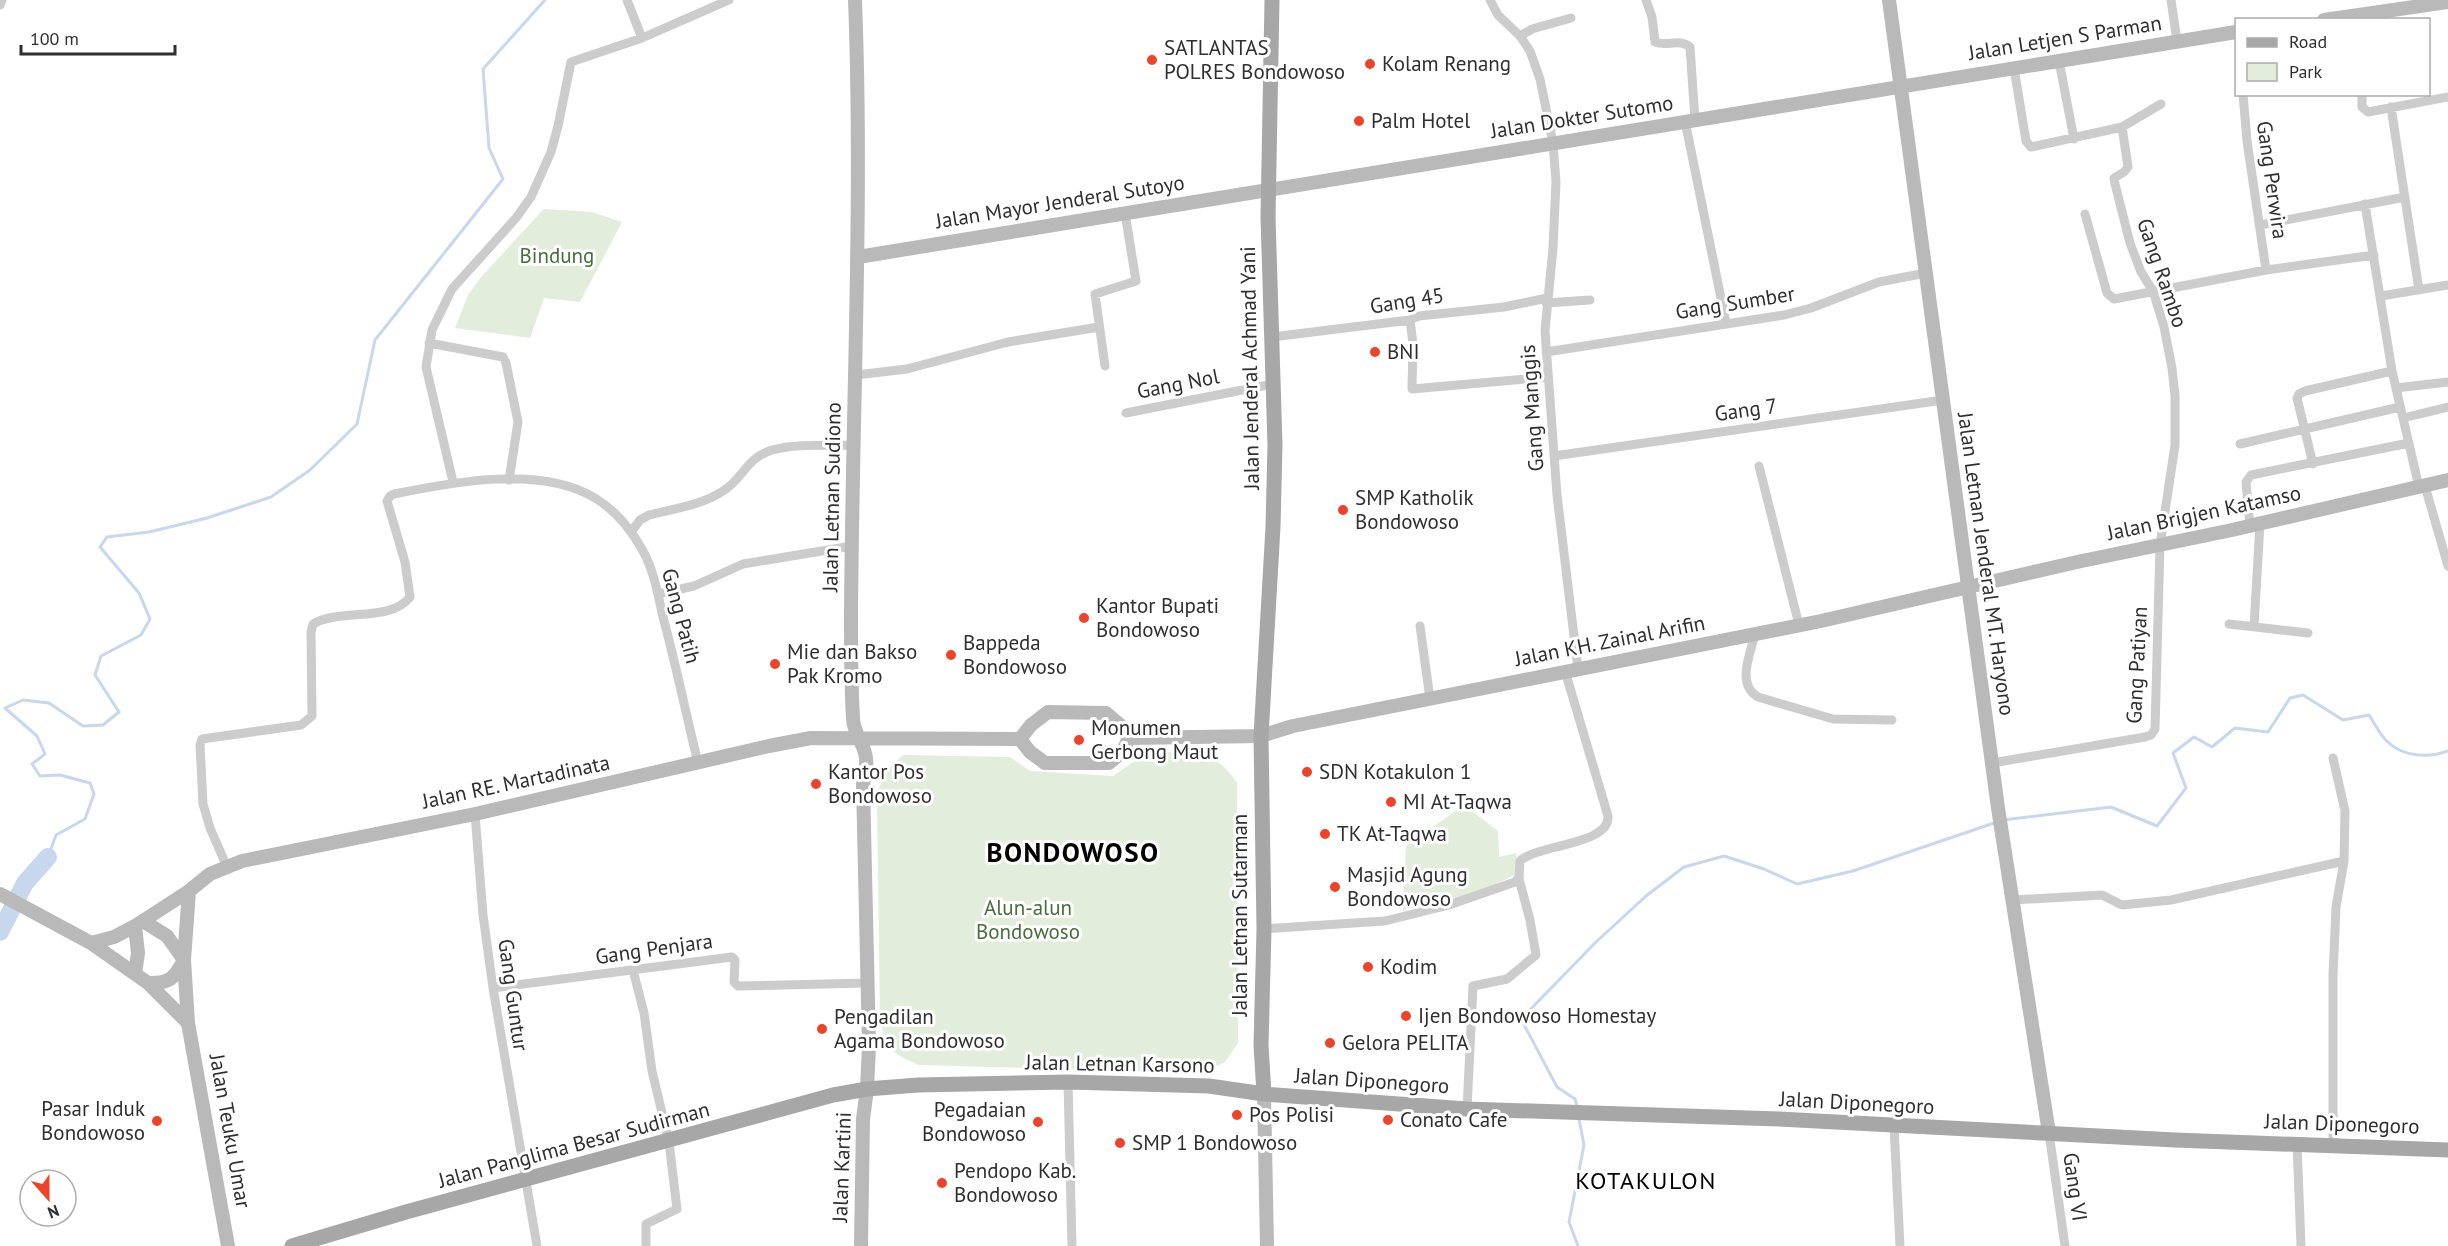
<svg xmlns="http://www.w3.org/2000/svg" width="2448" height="1246" font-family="'PT Sans',sans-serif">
	<rect width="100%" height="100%" fill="#fff"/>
	<path fill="#e2eddc" d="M544,209L592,212L622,222L580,302L544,298L530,338L455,328L468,295L481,277Z
		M1157,751C1191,753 1217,750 1237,783L1238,1043L1225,1062L1202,1073L919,1065C889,1052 886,1049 880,1018L877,793L887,770L903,755L1010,757L1030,771L1113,776L1132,763Z
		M1464,805L1498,831L1499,857L1516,853L1517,874L1463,900L1403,910L1406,846Z"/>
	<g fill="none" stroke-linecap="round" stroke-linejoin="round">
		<path stroke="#c7d7ee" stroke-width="3" d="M2003,820L2111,807L2157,826L2186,788L2173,753L2194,737L2212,747L2235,728L2268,732L2290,698L2303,695L2343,720L2369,715C2375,724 2381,737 2389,743C2404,757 2430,758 2448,751
			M48,857L56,835L85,819L94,794L90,783L60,775L40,776L32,764L45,754L37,736L5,708L23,700L49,703L83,726L103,725L119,712L95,675L101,656L141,635L150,619L139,593L100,547L107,537L149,532L207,518L271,497L310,470L357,424L375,340L503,179L489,148L483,69L545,0
			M1577,1106L1575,1099L1557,1087L1521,1019L1595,943L1646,896L1684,867L1724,856L1764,869L1797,884L1853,871L1997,822
			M1578,1246L1569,1222L1584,1145L1579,1119"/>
		<path stroke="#c7d7ee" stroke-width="18" d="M0,932L25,883L48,857"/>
		<path stroke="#ccc" stroke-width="9" d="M627,0L642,38
			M1490,0L1498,15L1520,36L1530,51L1540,79L1553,143L1556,182L1553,248L1545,331L1557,495L1578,669
			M1646,0L1652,17L1655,42C1666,47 1680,38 1690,47L1695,120
			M2171,0L2177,41
			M0,5L2,0
			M1520,36L1532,29L1571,18
			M2059,61L2074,139
			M2014,68L2026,141L2031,147L2122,127L2161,104
			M2243,94L2247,141L2266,270
			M2362,94V107L2368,112L2448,97
			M2391,107L2419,290
			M1685,121L1726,323
			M2365,204L2392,371L2419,487
			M2085,214L2107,293L2114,299L2266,270L2374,255
			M2260,225L2405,197
			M2381,296L2448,285
			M1546,303L1590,300
			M1410,320L1413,344L1412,389L1548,377
			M1272,337L1410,320L1419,316L1504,307L1547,298
			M429,343L503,357L506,363L518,422L509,480
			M1546,352L1784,315L1811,308L1879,282L1926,273
			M1105,366L1095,294L1136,281L1125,213
			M856,375L907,369L1008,342L1099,327
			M2396,388L2448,382
			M1126,413L1273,384
			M2403,418L2448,407
			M2240,444L2400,407
			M1554,456L1943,400
			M2313,464L2297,398L2299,394L2305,391L2392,371
			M1759,466L1799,625
			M453,482L426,367L432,330L452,289L516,218L531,197L551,152L558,126L571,62L642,38L729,0
			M2425,486L2448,566
			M2250,526L2246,482L2251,475L2409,443
			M631,532L640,520L649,515C673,509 702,505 723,491C743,479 746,458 772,450C798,443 828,446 855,445
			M658,594L694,586L743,564L852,546
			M2229,624L2308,633
			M1420,626L1430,699
			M2254,626L2260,524
			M1755,634C1750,655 1736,684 1758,697L1833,719L1892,720
			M1992,763L2145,737L2151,735L2155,729L2160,545L2175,445V396L2172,368L2164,327L2153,291L2141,272L2130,243L2115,184L2114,178L2124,172L2128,167L2122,127
			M475,814L483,915L493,988L537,1246
			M227,867L210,828L203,804L200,745L202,739L301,725L312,716L311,632L313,624C340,608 390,623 410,597L405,562L387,501L390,496L394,494C453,482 540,465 595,498C615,510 632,531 643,551C654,571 658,595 663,617C676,665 686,714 698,763
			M2012,900L2102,895L2122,905L2171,900L2344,861
			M1264,929L1385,921L1449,905L1515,882L1519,877L1520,861C1538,844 1610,845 1608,816L1565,671
			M633,970L644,1013L652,1071L669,1142L677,1209L646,1224V1246
			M493,988L732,957L735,960L734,982L738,986L867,983
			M1068,1082L1072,1246
			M1467,1109L1473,986L1507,979L1536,955L1530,920L1519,879
			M1894,1126L1900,1246
			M2049,1133L2065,1246
			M2297,1143L2301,1246
			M2333,1145V975L2336,907L2344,861L2345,811L2333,758"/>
		<path stroke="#b9b9b9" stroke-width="14" d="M855,0C863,206 852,412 851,619C851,652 851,685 853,718C853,731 862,741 865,753C868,763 865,774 863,784L869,1046L867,1089L863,1119L861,1246
			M1889,0L1998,808L2049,1133
			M2324,20L2448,2
			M858,257L2236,32
			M1129,738L1261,736L1293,726L1821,621L2077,562L2232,530L2448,480
			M1020,739L1031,725L1048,712L1106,713L1120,725L1129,738
			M1020,739L1030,752L1045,763H1109L1123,751L1129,738
			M189,891L184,960L188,1023L228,1246
			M0,894L91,943L148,983L188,1023
			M143,921L167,936L184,960C175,978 169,984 148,983
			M91,943L114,937L135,926L189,891L210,874L242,861L475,814L769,746L811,738L1020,739
			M135,974L138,953L135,926
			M1264,1094L1267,1246"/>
		<path stroke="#a7a7a7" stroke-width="15" d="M1264,1094L1261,1045L1264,929L1261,736L1273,527L1275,445L1268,217L1272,0
			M292,1246L406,1212L833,1095L867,1089L918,1085L1068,1082L1209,1086L1264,1094L1467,1109L1779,1119L2175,1140L2448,1150"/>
	</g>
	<g fill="#ee4229" stroke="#fff" stroke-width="2">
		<circle cx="1152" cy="60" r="6"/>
		<circle cx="1370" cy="64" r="6"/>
		<circle cx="1359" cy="121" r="6"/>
		<circle cx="1375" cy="352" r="6"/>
		<circle cx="1343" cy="510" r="6"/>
		<circle cx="1084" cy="618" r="6"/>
		<circle cx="951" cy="655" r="6"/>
		<circle cx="775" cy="664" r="6"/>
		<circle cx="1079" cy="740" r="6"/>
		<circle cx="1307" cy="772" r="6"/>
		<circle cx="816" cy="784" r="6"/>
		<circle cx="1391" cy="802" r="6"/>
		<circle cx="1325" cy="834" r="6"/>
		<circle cx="1335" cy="887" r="6"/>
		<circle cx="1368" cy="967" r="6"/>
		<circle cx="1406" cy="1016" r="6"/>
		<circle cx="822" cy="1029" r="6"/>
		<circle cx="1330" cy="1043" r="6"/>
		<circle cx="1237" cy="1115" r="6"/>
		<circle cx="1388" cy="1120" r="6"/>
		<circle cx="157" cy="1121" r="6"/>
		<circle cx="1038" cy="1122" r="6"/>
		<circle cx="1120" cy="1143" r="6"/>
		<circle cx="942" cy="1183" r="6"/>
	</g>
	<g text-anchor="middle" stroke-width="6" stroke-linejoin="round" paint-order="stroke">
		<g font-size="21" fill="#2f2f2f" stroke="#fff">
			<text transform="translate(2065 38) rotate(-9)" y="7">Jalan Letjen S Parman</text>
			<text transform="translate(1582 117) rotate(-9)" y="7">Jalan Dokter Sutomo</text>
			<text transform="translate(2272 180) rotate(82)" y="7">Gang Perwira</text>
			<text transform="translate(1060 202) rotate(-9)" y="7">Jalan Mayor Jenderal Sutoyo</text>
			<text transform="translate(2162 273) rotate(71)" y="7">Gang Rambo</text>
			<text transform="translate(1407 301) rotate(-9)" y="7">Gang 45</text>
			<text transform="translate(1735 303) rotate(-9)" y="7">Gang Sumber</text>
			<text transform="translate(1250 368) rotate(-91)" y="7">Jalan Jenderal Achmad Yani</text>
			<text transform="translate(1178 384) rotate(-11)" y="7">Gang Nol</text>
			<text transform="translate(1532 408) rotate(-94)" y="7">Gang Manggis</text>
			<text transform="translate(1746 410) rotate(-8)" y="7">Gang 7</text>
			<text transform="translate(832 497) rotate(-89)" y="7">Jalan Letnan Sudiono</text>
			<text transform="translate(2204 513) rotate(-12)" y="7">Jalan Brigjen Katamso</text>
			<text transform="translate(1986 564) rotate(82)" y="7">Jalan Letnan Jenderal MT. Haryono</text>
			<text transform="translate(681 616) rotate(75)" y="7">Gang Patih</text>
			<text transform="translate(1610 641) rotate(-11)" y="7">Jalan KH. Zainal Arifin</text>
			<text transform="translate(2137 665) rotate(-87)" y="7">Gang Patiyan</text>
			<text transform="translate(516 782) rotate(-12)" y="7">Jalan RE. Martadinata</text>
			<text transform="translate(1240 915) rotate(-90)" y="7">Jalan Letnan Sutarman</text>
			<text transform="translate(654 949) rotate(-8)" y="7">Gang Penjara</text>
			<text transform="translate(513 995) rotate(82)" y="7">Gang Guntur</text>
			<text transform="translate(1120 1064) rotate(1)" y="7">Jalan Letnan Karsono</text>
			<text transform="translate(1372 1081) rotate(4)" y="7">Jalan Diponegoro</text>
			<text transform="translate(1857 1103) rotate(3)" y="7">Jalan Diponegoro</text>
			<text transform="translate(2342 1124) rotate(2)" y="7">Jalan Diponegoro</text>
			<text transform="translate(230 1131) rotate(80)" y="7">Jalan Teuku Umar</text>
			<text transform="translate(574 1145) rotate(-15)" y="7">Jalan Panglima Besar Sudirman</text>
			<text transform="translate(842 1167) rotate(-88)" y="7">Jalan Kartini</text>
			<text transform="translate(2075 1187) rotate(82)" y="7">Gang VI</text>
		</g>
		<g font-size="21" fill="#2f2f2f" stroke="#fff" text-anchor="start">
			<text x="1164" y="55">SATLANTAS<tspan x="1164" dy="24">POLRES Bondowoso</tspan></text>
			<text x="1382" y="71">Kolam Renang</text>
			<text x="1371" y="128">Palm Hotel</text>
			<text x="1387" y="359">BNI</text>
			<text x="1355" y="505">SMP Katholik<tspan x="1355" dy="24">Bondowoso</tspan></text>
			<text x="1096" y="613">Kantor Bupati<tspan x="1096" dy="24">Bondowoso</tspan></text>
			<text x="963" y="650">Bappeda<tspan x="963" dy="24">Bondowoso</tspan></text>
			<text x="787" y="659">Mie dan Bakso<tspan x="787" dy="24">Pak Kromo</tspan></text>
			<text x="1091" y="735">Monumen<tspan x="1091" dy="24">Gerbong Maut</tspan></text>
			<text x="828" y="779">Kantor Pos<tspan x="828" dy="24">Bondowoso</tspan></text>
			<text x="1319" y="779">SDN Kotakulon 1</text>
			<text x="1403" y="809">MI At-Taqwa</text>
			<text x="1337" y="841">TK At-Taqwa</text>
			<text x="1347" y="882">Masjid Agung<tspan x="1347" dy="24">Bondowoso</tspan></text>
			<text x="1380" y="974">Kodim</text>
			<text x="1418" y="1023">Ijen Bondowoso Homestay</text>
			<text x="834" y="1024">Pengadilan<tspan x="834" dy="24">Agama Bondowoso</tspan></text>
			<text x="1342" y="1050">Gelora PELITA</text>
			<text x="145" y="1116" text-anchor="end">Pasar Induk<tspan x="145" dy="24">Bondowoso</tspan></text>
			<text x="1026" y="1117" text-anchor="end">Pegadaian<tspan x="1026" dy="24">Bondowoso</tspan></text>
			<text x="1249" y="1122">Pos Polisi</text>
			<text x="1400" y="1127">Conato Cafe</text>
			<text x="1132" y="1150">SMP 1 Bondowoso</text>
			<text x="954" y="1178">Pendopo Kab.<tspan x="954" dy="24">Bondowoso</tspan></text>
		</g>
		<g font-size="21" fill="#476d3a" stroke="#fff">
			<text x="557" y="263">Bindung</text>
			<text x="1028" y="915">Alun-alun<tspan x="1028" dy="24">Bondowoso</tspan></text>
		</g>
		<g font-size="24" letter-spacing="1.5" fill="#000" stroke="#fff">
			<text x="1646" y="1189">KOTAKULON</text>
		</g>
		<g font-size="27" font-weight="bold" letter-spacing="1.5" fill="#000" stroke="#fff">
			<text x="1073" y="862">BONDOWOSO</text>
		</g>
	</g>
	<rect x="2235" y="18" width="195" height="78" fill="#ffffff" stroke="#acacac" stroke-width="1.5"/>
	<rect x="2247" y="38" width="30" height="9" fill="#a7a7a7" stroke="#acacac" stroke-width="1.5"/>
	<text x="2289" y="48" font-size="18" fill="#2f2f2f">Road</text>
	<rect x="2247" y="63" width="30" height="18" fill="#e2eddc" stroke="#acacac" stroke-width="1.5"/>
	<text x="2289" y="78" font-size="18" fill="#2f2f2f">Park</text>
	<g transform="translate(48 1198) rotate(159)"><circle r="28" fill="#ffffff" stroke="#acacac" stroke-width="1.5"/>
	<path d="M0-4.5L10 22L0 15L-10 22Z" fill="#ee4229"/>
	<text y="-9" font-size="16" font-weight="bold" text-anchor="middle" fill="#2f2f2f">N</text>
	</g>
	<path d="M21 45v9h154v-9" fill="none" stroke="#2f2f2f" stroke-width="3"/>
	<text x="30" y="45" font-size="18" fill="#2f2f2f" stroke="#ffffff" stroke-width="4.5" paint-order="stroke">100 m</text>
</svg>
